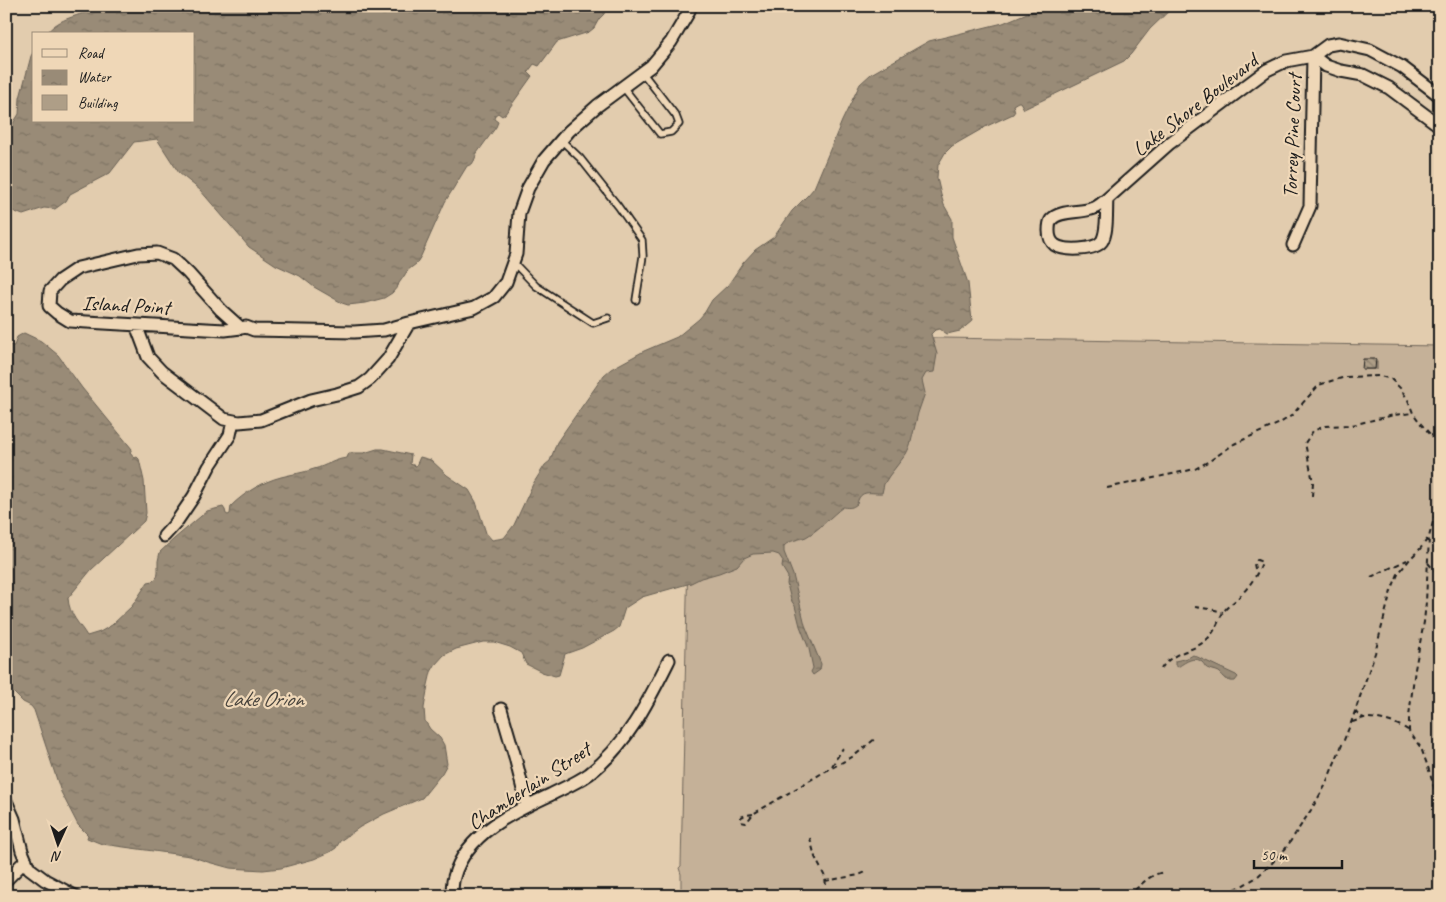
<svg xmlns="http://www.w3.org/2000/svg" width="1446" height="902" font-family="Caveat,sans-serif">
	<defs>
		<pattern id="water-ripples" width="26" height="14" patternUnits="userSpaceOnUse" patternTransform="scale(1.25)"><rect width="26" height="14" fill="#998b77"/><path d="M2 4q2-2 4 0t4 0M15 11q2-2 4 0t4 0" fill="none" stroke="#7c7161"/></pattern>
		<pattern id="building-back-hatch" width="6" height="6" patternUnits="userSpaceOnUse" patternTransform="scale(1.25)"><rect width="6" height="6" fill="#ae9e87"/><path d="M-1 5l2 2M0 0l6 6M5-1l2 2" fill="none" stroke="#8d806e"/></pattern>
		<filter id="shadow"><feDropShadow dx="3" dy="3" stdDeviation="0" flood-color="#0004"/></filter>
	</defs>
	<rect width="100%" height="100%" fill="#e2ccae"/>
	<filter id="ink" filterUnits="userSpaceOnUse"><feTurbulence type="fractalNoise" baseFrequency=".02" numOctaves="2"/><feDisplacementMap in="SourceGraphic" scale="10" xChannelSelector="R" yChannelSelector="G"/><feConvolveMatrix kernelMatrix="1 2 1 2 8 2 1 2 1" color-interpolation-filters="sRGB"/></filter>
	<g filter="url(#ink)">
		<path fill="#c5b198" stroke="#70665a" d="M693,334L1440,346V896H681V874L679,868L681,866Z"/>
		<path fill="url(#water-ripples)" stroke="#675f53" d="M96,6H606L604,14L599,19L594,28L589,32L557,42L539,66L534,64L528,72L532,76L505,114L502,116L498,113L495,115L494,119L498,122L496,127L477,153L474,161L472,164L467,166L445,202L421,256L416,264L408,270L402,279L399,283L398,286L392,293L384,298L365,303L348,305L342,303L314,287L300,276L276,265L249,247L200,190L179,173L157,139L134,142L110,173L70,194L66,201L55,209L44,208L23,215L10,210H6V144L9,130L19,114L20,98L31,56L34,51V121H194V34H46C61,15 78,19 96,6Z
			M1044,6H1174L1150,29L1131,54L1124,61L1024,109L1020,102H1018L1013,105L1015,111L1013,114L987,126L952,146L945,153L938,165L937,178L941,195L944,205L952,219V237L968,283L972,321L960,331L947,334L940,329L935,330L931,334L937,354L934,372L926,373L922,380L925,393L918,413L910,446L906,454L889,476L884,484L882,493C872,494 860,488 857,504C852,508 850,508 843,507C831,516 820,529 806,537C798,540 790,540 784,546V552L793,575L805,625L821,664L820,670L813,675L811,672L813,668L809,649L800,626L795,606L791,600L787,584L788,577L782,567L783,561L779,555L773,553L753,554L744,558L737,566L719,573L701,578L691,583L642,597L625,608L619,627L614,631L582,648L565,654L559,675L555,676L542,672L526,664L521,653L510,647L494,642H483L456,649L444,655L435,665L431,672L428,685L424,708L425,721L430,729L440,738L444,745L447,764L442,773L422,798L384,814L360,827L340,841L336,848L330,852L314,859L281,868L263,870L230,868L208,862L190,856L102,844L87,838L88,835L78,825L61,792L34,710L31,706L23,702L10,689L6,691V335L9,337L8,345L14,346L17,337L24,333L41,341L58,355L82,388L132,449L130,452L135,458L137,457L139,459L144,481L146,513L144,521L91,570L68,598C69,615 80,624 87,636L100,632L112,625L132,606L148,582L153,581L157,577L158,572V561L160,552L174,539L207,511L223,507L225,510L226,514L228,515L230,514L231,506C244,493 262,482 281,477C292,474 303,473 314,469C326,466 335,459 347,458L349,453H364L377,449H383L411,455L410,464L416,466L420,457L431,460L447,475L469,490L476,502L486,533L492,540L504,538L514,525L533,484L545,465L550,461L557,442L604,375L611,369L644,351L677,337L699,319L705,312L712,300L728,285L743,263L755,250L774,237L792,211L808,195L814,188L842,121L860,84L871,74L929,41L1003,23Z
			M1193,655L1236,675L1238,677L1235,681C1226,682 1225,677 1219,672C1215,670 1211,670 1207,668C1203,665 1206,666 1202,662C1194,655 1184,663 1178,667L1175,665V661L1188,658Z
			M1424,891H1435L1438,896H1408L1412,892Z"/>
		<path fill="url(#building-back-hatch)" stroke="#1c1c1c" filter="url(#shadow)" d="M1363,359H1376L1375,369H1362Z"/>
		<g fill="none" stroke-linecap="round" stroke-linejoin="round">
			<defs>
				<path id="lane" d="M623,87L660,134L671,132L679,124L676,116L642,72
					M561,140L580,158L618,206L642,240L643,256L636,300
					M513,262L536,286L593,323L608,318"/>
				<path id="street" d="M1313,56L1326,66L1341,71L1363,75L1389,88L1440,126
					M1107,199C1106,211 1108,231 1102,241C1095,251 1064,251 1055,245C1051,242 1049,236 1049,231C1049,228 1049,223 1051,220C1059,210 1080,213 1091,209C1097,208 1102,203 1107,199L1170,143L1267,70L1286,61L1313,56L1328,45L1339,43L1370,50L1402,67L1440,96
					M1293,245L1310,206L1313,56
					M136,325L148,357L162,372L224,419L239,422L261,420L311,400L337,394L359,387L370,379L388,359L409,323L474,308L494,297L506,282L516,254L519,213L528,188L544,160L569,131L597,106L651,66L671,42L687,15L691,6
					M241,328L225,330L206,329L70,321L57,313L49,306L50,291L60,280L78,268L138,254L157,253L173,259L188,273L221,310L241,328L246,327L254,330L354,332L384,330L409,323
					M164,536L175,524L194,496L209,467L230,435L233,421
					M501,709L515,757L527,806
					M6,801L14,819L22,851L29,868L45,880L75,896
					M6,880L26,860
					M452,896C452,890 452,883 454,877C466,833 515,811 552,794C564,788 578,782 589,774C627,745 648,702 669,660"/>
			</defs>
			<use href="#lane" stroke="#1c1c1c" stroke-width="9"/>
			<use href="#street" stroke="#1c1c1c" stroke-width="15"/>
			<path stroke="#1c1c1c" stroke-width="2" stroke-dasharray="5 4" stroke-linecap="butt" d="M1431,435L1440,438
				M1434,440L1440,462
				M1107,488L1195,469L1211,460L1234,444L1280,423L1291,416L1319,385L1331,381L1346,377L1380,376L1391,379L1401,389L1408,400L1413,413L1421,424L1440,445
				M1312,496L1313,482L1305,443L1313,431L1325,426L1352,425L1394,415L1413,413
				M1440,496L1429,537L1426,602L1424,622L1415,669L1409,716V731L1421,748L1428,767L1440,807
				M1436,514L1440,507
				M1428,563L1437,573L1440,580
				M1371,577L1407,560
				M1195,607L1215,610L1223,612
				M1161,669C1173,650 1192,653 1206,640C1216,632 1218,620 1224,611C1228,606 1234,602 1238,598C1248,588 1258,575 1262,562L1257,560L1254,564L1256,573
				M1355,711L1359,716L1364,718
				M1352,722C1356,721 1360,719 1364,718C1377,717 1399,723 1409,731
				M832,766L843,748
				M753,814L746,815L741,817V822L746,823L753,814L824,772L854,756L876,738
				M810,838L815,857L825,877L827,896
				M825,881L859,875L868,871
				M1128,896C1141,886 1148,874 1165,872
				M1218,896L1240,887L1257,877L1271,864L1286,848L1311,810L1325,786L1351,723L1375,653L1391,591L1398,574L1410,559L1420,549L1429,537"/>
			<use href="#lane" stroke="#efd7b7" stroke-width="5.5"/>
			<use href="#street" stroke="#efd7b7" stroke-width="11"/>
		</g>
	</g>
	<g text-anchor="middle" stroke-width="4.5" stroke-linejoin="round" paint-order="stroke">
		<g font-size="21" fill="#1c1c1c" stroke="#efd7b7">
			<text transform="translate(1195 105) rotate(-38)" y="7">Lake Shore Boulevard</text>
			<text transform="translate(1292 136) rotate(-88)" y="7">Torrey Pine Court</text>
			<text transform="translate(126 305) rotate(3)" y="7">Island Point</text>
			<text transform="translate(529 786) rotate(-33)" y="7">Chamberlain Street</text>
		</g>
		<g font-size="22" font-style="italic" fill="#48433c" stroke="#efd7b7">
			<text x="263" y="706">Lake Orion</text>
		</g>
	</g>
	<rect width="1446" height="902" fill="none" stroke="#efd7b7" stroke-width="25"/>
	<rect x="12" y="12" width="1421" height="877" fill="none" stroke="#1c1c1c" stroke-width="2" filter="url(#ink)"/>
	<rect x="32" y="32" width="162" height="90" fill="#efd7b7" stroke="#9b8c79"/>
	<rect x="42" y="49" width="25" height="8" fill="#efd7b7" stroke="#9b8c79"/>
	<text x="78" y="58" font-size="15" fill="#1c1c1c">Road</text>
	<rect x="42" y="70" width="25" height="15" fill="url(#water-ripples)" stroke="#9b8c79"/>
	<text x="78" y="82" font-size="15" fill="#1c1c1c">Water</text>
	<rect x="42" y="95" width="25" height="15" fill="#ae9e87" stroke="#9b8c79"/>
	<text x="78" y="108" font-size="15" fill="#1c1c1c">Building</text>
	<g transform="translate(58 844) rotate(183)" stroke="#efd7b7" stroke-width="4" paint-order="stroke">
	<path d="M0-4L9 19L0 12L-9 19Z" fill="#1c1c1c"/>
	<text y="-8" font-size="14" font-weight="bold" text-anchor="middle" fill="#1c1c1c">N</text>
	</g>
	<path d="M1254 860v8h88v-8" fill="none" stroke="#1c1c1c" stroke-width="2.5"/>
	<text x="1261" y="860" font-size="15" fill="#1c1c1c" stroke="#efd7b7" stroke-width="4" paint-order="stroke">50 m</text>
</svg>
